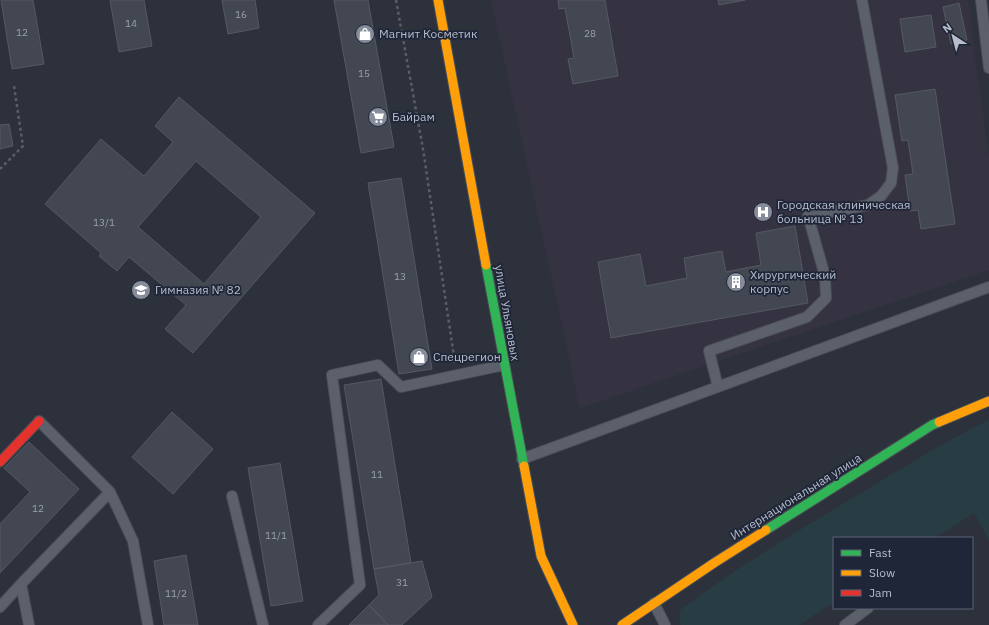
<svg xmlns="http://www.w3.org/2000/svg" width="989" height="625" font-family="'IBM Plex Sans',sans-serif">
	<rect width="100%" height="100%" fill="#2c313c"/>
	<path fill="#353242" d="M491,0H969L976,66L989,155V270L580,408Z"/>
	<path fill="#283c43" d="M989,420V541L974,513L935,538H834V602L799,625H681L680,624V610C737,567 798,531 859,494C902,469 944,441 989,420Z"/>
	<path fill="#424751" stroke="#545963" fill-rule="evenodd" d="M1,0H33L44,64L12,69Z
		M110,0H144L152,46L119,52Z
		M222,0H255L259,28L228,34Z
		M334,0H368L394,147L361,153Z
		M558,0H605L618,76L573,84L568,59L574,58L565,8L559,9Z
		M718,0H745L719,5Z
		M959,3L967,40L951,44L943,7Z
		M931,15L936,47L905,52L900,19Z
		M935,89L955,224L921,229L918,210L910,211L905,175L913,174L908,140L902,141L895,95Z
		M179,97L315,213L193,353L165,329L186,305L129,257L117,271L99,256L101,253L45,204L101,139L144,176L173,142L155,126ZM196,161L261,217L204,284L138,227Z
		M9,124L13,146L0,149V125Z
		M401,178L432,369L399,374L368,183Z
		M795,226L808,303L611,338L598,262L640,254L646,286L687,278L684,258L722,251L726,272L761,265L756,233Z
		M381,379L411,563L374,569L344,385Z
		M172,412L213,449L173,494L132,457Z
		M29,442L79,489L0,573V524L30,492L4,468Z
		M280,463L303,601L271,606L248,468Z
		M186,555L198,625H164L154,561Z
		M422,561L432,597L402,625H388L369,605L379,595L374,569Z
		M369,605L388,625H349Z"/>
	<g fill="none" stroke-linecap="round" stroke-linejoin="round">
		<defs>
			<path id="lane" d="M981,0L989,68
				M718,387L709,351L807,317L826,298L825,276L808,216L868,205L881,196L891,183L893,168L862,0
				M522,459L989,287
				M110,492L133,541L148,625
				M232,496L263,625
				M654,603L665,625
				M0,607L21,584
				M29,625L21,584L110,492L39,421
				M318,625L360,585L332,375L378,365L401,387L504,365
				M845,625L868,608"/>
			<path id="fast" d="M486,265L524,466
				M766,530L932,425L939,422"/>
			<path id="slow" d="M438,0L486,265
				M939,422L989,401
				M524,466L541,556L573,625
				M622,625L714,563L766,530"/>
			<path id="jam" d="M0,462L39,421"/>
		</defs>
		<use href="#lane" stroke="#4a4e56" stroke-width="12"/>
		<use href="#fast" stroke="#4a4e56" stroke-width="11"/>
		<use href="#slow" stroke="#4a4e56" stroke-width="11"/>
		<use href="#jam" stroke="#4a4e56" stroke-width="11"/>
		<path stroke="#5a5f67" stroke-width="2.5" stroke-dasharray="3 3" stroke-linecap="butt" d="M396,0L423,149L455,363
			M0,169L23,146L14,86"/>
		<use href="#lane" stroke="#5c606a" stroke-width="10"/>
		<use href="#fast" stroke="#30b455" stroke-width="9"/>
		<use href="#slow" stroke="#ff9f0a" stroke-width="9"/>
		<use href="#jam" stroke="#e5322d" stroke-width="9"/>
	</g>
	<defs>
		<symbol id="shop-disc" viewBox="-11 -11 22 22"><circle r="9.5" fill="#868c9a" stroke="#1e2638"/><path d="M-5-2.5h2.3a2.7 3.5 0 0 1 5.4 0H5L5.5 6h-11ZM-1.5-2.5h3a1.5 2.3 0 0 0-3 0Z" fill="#fff"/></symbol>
		<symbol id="supermarket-disc" viewBox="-11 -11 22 22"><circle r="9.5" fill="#868c9a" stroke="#1e2638"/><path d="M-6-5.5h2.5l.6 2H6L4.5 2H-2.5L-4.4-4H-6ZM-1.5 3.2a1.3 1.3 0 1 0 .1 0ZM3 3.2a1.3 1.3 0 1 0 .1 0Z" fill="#fff"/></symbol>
		<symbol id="hospital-disc" viewBox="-11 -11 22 22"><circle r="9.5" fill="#868c9a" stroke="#1e2638"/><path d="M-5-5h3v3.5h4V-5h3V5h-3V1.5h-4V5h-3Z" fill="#fff"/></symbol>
		<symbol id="building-disc" viewBox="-11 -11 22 22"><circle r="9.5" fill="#868c9a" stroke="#1e2638"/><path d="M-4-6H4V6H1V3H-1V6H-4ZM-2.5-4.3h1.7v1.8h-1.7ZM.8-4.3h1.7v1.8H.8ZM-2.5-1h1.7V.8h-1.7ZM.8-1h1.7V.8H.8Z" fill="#fff"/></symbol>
		<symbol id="school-disc" viewBox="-11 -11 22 22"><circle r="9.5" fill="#868c9a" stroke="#1e2638"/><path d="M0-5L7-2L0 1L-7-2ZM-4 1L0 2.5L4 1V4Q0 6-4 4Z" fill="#fff"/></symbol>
	</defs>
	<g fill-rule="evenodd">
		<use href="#shop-disc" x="354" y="23" width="22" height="22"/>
		<use href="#supermarket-disc" x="367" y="106" width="22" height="22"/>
		<use href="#hospital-disc" x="752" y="201" width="22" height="22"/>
		<use href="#building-disc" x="725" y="271" width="22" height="22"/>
		<use href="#school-disc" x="130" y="279" width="22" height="22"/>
		<use href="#shop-disc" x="408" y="346" width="22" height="22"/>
	</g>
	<g text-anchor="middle" stroke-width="3.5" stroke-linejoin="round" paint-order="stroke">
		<g font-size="10" fill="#9aa0ae">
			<text x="241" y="18">16</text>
			<text x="131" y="27">14</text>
			<text x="22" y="36">12</text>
			<text x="590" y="37">28</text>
			<text x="364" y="77">15</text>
			<text x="104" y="226">13/1</text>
			<text x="400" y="280">13</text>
			<text x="377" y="478">11</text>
			<text x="38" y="512">12</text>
			<text x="276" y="539">11/1</text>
			<text x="402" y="586">31</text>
			<text x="176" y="597">11/2</text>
		</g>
		<g font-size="12" fill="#b7bdcd" stroke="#1e2638" text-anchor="start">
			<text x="379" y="38">Магнит Косметик</text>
			<text x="392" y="121">Байрам</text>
			<text x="777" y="209">Городская клиническая<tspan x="777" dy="14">больница № 13</tspan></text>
			<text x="750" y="279">Хирургический<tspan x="750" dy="14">корпус</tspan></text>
			<text x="155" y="294">Гимназия № 82</text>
			<text x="433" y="361">Спецрегион</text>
		</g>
		<g font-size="12" fill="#b7bdcd" stroke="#1e2638">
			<text transform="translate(507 313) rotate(80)" y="4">улица Ульяновых</text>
			<text transform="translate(796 497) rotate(-32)" y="4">Интернациональная улица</text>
		</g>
	</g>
	<rect x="833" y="537" width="140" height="72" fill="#1e2638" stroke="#5b6274"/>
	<rect x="841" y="550" width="20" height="6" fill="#30b455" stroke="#5b6274"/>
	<text x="869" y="557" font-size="12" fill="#b7bdcd">Fast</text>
	<rect x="841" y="570" width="20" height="6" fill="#ff9f0a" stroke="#5b6274"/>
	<text x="869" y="577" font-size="12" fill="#b7bdcd">Slow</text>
	<rect x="841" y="590" width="20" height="6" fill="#e5322d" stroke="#5b6274"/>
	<text x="869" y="597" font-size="12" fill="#b7bdcd">Jam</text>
	<g transform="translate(953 36) rotate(324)" stroke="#1e2638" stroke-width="3" paint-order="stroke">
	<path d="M0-3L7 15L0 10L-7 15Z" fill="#b7bdcd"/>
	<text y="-6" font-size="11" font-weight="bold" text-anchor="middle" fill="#b7bdcd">N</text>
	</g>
</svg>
